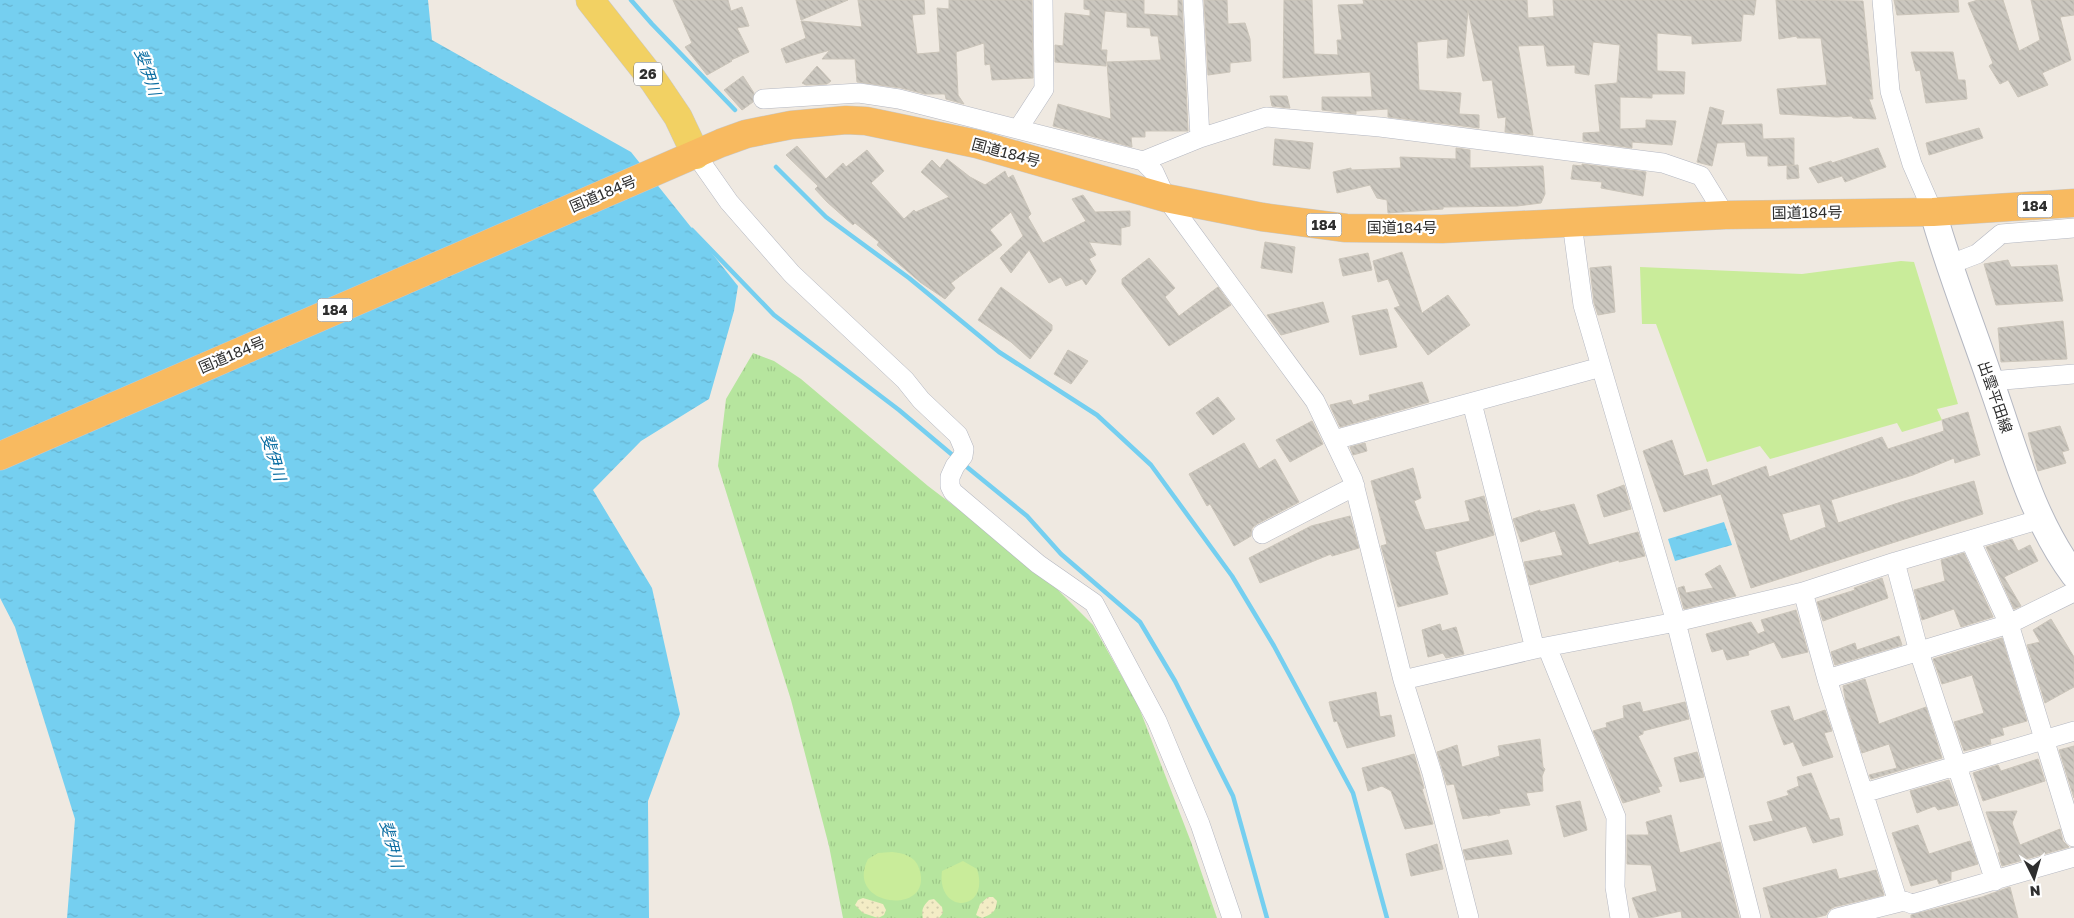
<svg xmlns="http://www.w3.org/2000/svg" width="2074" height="918" font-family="'Golos Text','Noto Sans JP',sans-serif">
	<defs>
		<pattern id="grass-tufts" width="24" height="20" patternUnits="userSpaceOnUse" patternTransform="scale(1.25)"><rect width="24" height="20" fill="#b6e59e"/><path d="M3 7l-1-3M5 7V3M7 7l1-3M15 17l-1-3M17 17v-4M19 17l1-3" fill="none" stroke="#9dc588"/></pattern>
		<pattern id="sand-dots" width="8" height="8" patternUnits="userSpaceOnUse" patternTransform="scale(1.25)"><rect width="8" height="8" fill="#f3ecc5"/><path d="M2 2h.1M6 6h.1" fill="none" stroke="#d1cbaa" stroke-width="1.8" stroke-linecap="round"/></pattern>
		<pattern id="water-ripples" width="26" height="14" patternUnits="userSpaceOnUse" patternTransform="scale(1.25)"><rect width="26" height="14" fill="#75cff0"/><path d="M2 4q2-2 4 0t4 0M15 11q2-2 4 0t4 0" fill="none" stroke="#66b2ce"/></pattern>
		<pattern id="building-back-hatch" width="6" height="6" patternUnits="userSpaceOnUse" patternTransform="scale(1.25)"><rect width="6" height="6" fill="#cbc7bf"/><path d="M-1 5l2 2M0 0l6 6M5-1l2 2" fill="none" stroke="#afaba4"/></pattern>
	</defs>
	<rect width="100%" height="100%" fill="#efe9e1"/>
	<path fill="url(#grass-tufts)" d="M753,353L774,361L801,379L928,486L1037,569L1093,625L1138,705L1191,842L1217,918H843L829,846L791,700L718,466L726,399Z"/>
	<path fill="url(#sand-dots)" d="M988,897H993L997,901C996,912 992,914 982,918L976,915L980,904Z
		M863,898L883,904L886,910L884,915L878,918L863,913L855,905L858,900Z
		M934,899L942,907L943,913L939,918H923C921,910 923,906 929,900Z"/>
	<path fill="#c9ec9a" d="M1901,261L1914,262L1958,404L1937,409L1942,420L1902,432L1897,423L1770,459L1760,446L1707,462L1656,324H1642L1640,267L1802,274Z
		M892,852C903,853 915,856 919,868C936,917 843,908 868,859L878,853Z
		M963,861L977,869C991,913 936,915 942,871Z"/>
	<path fill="url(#water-ripples)" d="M0,0H428L432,40L631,152L738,286L734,311L709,399L641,441L593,490L652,588L680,714L648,801L649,918H67L75,819L15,627L0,598Z
		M1724,522L1732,545L1675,561L1668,539Z"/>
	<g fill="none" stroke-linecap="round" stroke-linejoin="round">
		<path stroke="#75cff0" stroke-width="4.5" d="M631,0L652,24L735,110
			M776,167L826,217L909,278L999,352L1097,415L1151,465L1232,576L1274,646L1353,793L1387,918
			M692,230L774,315L899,410L956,458
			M962,463L1027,516L1061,554L1140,622L1175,681L1233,796L1267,918"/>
	</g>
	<path fill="url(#building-back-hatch)" stroke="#cbc5ba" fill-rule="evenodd" d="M673,0H728L731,11L742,7L749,26L737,28L749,52L731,60L732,61L707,75L685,47L692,43Z
		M796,0H848L801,20Z
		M858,0H924L925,14L912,15L917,54L940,52L937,8L949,9V0H1032L1033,78L992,80L990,64L985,65L984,43L956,52L958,95L964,104L946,99L945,94H925L901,88L857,82L855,59H822L830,50L786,63L781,49L806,38L801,21L862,27Z
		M1084,0H1144V14L1178,16V0H1182L1188,131H1145V137H1131L1132,147L1053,126L1058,104L1111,119L1107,62L1161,60L1158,36H1151L1150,28L1127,27V13L1105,11L1101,50H1107L1106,66L1055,62V45L1063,46L1065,13L1090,16V10L1084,9Z
		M1204,0H1227L1228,24L1245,23L1250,39L1251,61L1230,63V72L1208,75Z
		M1284,0H1312L1314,54L1338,55L1337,40H1342L1338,5L1364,4L1363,0H1527L1528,18L1554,16L1553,0H1756L1754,15L1743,14L1741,41L1692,44V36L1657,33V71L1685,72L1684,94H1652V98L1620,97V129L1646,128V120L1676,121L1672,145L1632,142V148L1583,141V133L1600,132L1595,85L1617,83L1620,45L1593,42L1589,75L1575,73V65L1547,66L1544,45L1518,46L1533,135L1505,132L1506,117L1498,118L1492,80L1483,81L1468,10L1464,56L1447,58L1448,39L1417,42L1419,90L1461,93L1459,114L1479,115V128L1388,117V109L1356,111V114L1322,110V97H1372L1370,72L1283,78Z
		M1776,0L1863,1L1873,99H1869L1876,119L1853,118L1852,116L1837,117L1780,114L1777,89L1827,85L1821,38H1797V36L1779,39Z
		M1894,0H1958L1959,12L1897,15Z
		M1978,0H2003L2019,51L2040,40L2031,0H2074V15L2060,17L2071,60L2042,73L2048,85L2018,97L2008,80L2000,84L1989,66L1993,63L1968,3Z
		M1911,52H1953L1958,80H1965L1967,99L1926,103L1920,70L1916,71Z
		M817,66L831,81L827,84L806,85L802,83Z
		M743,76L754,93L753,102L742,110L724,90Z
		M1270,96H1287L1290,108L1272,106Z
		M1710,107L1724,111L1721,125L1762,124L1763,139L1794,138V165L1768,166V156H1747L1745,142L1717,143L1712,166L1697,162Z
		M1979,128L1983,138L1929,155L1926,143Z
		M1275,139L1313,143L1310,169L1273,165Z
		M797,146L826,179L843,163L846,167L867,150L884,171L871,183L904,219L914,210L916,212L949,197L921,172L932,160L940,168L947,159L970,177L985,185L1005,171L1008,178L1013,175L1031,214L1028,217L1043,243L1086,221L1072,199L1083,195L1095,212L1130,211V226L1121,228V245L1089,242L1096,255L1089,259L1096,271L1086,285L1082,279L1066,286L1061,277L1049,283L1029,250L1011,273L1000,258L1023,236L1011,212L990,230L1002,245L951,283L955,288L945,299L920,282L877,245L879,242L855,223L853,225L827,202L815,189L818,186L786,155Z
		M1456,148L1470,150V168L1543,166L1545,194L1541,203L1517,206L1443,207V209L1388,213L1387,200L1377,198L1370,185L1337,193L1333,172L1351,168V170L1401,168L1400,157L1456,159Z
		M1878,148L1886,167L1845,182L1842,176L1818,183L1809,168L1831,161L1832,163Z
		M1582,164L1646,172L1643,196L1601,188L1602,182L1571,179L1573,165L1582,166Z
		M1798,165L1799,178L1787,179V166Z
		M1265,242L1295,247L1292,273L1261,268Z
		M1402,252L1422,313L1448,295L1470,325L1428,355L1394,308L1400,306L1388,279L1378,282L1373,261Z
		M1368,253L1372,270L1343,276L1339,259Z
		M1149,258L1175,288L1165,297L1179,316L1218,287L1231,305L1169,346L1122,284V279Z
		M2008,260L2011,267L2057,265L2063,301L1996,305L1984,264Z
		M1611,266L1615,312L1598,315L1594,303L1590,268Z
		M1001,287L1052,325V330L1030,359L1011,342L978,320Z
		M1323,302L1329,322L1281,335L1267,315Z
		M1387,309L1397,347L1360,355L1352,316Z
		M2063,321L2067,359L2001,362L1998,328Z
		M1068,350L1088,361L1071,384L1054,374Z
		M1422,382L1429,402L1340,427L1331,408L1330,405L1351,400L1353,405L1370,400L1369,395Z
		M1218,397L1235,419L1213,435L1196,413Z
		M1968,412L1980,455L1955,463L1954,458L1913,475L1831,500L1838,523L1901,502L1974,481L1983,514L1751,588L1721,494L1664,512L1643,451L1672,440L1684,476L1707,469L1712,486L1766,466L1769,477L1882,437L1888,449L1944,431L1942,420ZM1820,504L1826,527L1790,541L1782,514Z
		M1312,421L1323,444L1290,462L1276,440Z
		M2060,426L2069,450L2062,452L2066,463L2038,471L2028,433Z
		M1244,443L1259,469L1275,459L1299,502L1257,524L1252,528L1251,536L1234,546L1210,504L1207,506L1189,474Z
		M1365,443L1367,451L1353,455L1350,447Z
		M1413,468L1421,498L1414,501L1425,530L1470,521L1465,501L1484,496L1494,535L1435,552L1448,594L1398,607L1381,546L1387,544L1371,481Z
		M1624,485L1631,509L1604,517L1597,495Z
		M1574,504L1589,545L1638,532L1645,556L1619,562V560L1530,585L1524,562L1563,555L1555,531L1521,542L1513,519L1540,510V512Z
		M1350,516L1359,548L1332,556L1331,554L1260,583L1249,558L1311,526Z
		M2012,539L2018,551L2030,545L2038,561L2004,577L2021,606L2014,609L1986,547Z
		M1964,553L1993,617L1961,627L1954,609L1922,620L1914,590L1945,581L1941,560Z
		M1720,565L1736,596L1684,609L1678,588L1684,586L1686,593L1713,588L1705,574Z
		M1882,578L1888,598L1823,621L1817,602L1855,590L1854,588Z
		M1796,610L1808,652L1782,658L1774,642L1748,651L1749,655L1727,660L1723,649L1712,652L1706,634L1751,622L1758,634L1765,631L1761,620Z
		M2051,619L2074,657V687L2045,703L2027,645L2040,642L2033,630Z
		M1440,624L1442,631L1456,627L1464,654L1446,658L1443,653L1428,657L1422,630Z
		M1899,636L1902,645L1835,665L1831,652L1855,643L1857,650Z
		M2002,638L2027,721L2002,728L2004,735L1990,739L1991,744L1964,751L1954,722L1984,713L1972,675L1942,684L1933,659Z
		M1865,679L1879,724L1926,707L1942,758L1871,779L1869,775L1897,768L1889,744L1862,753L1846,703L1843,686Z
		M1376,692L1380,717L1391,715L1395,736L1347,748L1337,721L1334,722L1329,702Z
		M1640,702L1643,712L1685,702L1689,719L1643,731V734L1638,736L1662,786L1658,787L1660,792L1623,803L1593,731L1607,727L1606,723L1624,718L1623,706Z
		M1789,706L1794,721L1825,710L1832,731L1824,733L1833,757L1803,766L1793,742L1784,745L1771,711Z
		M1540,739L1543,767L1545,769L1542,776L1543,791L1526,793L1530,805L1499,809L1500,813L1488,816L1487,815L1463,819L1454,784L1447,785L1437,752L1457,745L1462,767L1500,756L1498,746Z
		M2074,746V798L2059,750Z
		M1697,752L1704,777L1680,782L1674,758Z
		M1414,754L1424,788L1422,789L1433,824L1405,829L1391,791L1382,786L1368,791L1362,768Z
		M2038,759L2045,781L1983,801L1973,773L1998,765L2001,771Z
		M1811,773L1830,820L1839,818L1843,835L1813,843L1806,826L1754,841L1749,826L1773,821L1767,802L1789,795L1787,791L1799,786L1797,777Z
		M1949,780L1958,805L1938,810L1935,806L1917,813L1910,791Z
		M1580,801L1587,830L1564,837L1556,806Z
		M2017,811L2012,823L2020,845L2060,829L2063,841L2069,847L2002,866L1998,853L2000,852L1986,812Z
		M1671,815L1680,853L1720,842L1739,918H1682L1681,911L1650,918H1639L1632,898L1657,891L1651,865L1627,864V835H1649L1646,822Z
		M1918,825L1929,854L1970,841L1978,864L1951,872V880L1939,884L1937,879L1911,886L1892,833Z
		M1508,840L1512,854L1466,860L1463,850Z
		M1437,844L1443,869L1411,876L1406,854Z
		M1836,869L1839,879L1876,870L1884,895L1834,907L1829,910L1826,915L1814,918H1771L1763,888Z
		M2010,887L2018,918H1911V915L1982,897Z"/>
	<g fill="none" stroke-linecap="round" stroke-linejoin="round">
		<defs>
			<path id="minor" d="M1193,0L1200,138
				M1882,0L1890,91L1912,164L1933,212
				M763,99L859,93L899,99L1143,161
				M1018,129L1044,89L1043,0
				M696,155L729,202L792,274L905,380L921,400L958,435L964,449L963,456L955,466L950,477V486L953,492L1038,564L1094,603L1157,721L1200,824L1232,918
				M1572,223L1583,305L1676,622L1751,918
				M1948,265L1977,254L2001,234L2074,228
				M1991,381L2074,374
				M1472,403L1535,649
				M1334,440L1601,367
				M1262,534L1355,486
				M1970,540L2009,624L2074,837
				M1895,562L1919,652L1995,881
				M1803,592L1827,679L1898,902
				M1547,647L1616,817L1615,887L1620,918
				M1827,679L2009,624L2074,592
				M1403,680L1535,649L1676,622L1803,592L1895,562L2041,519
				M1864,793L2074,731
				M1469,918L1432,773L1403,680L1353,480L1315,401L1166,198L1154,172L1143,161L1200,138L1266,117L1380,127L1663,163L1701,176L1725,215
				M1837,918L1904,901L1912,904L2074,857"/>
			<path id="secondary" d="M1933,212C1949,269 1971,324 1990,380C2014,447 2031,517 2074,575"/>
			<path id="primary" d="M590,0L653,80L678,117L696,155"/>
			<path id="trunk" d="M0,456L721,143L746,134L791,125L846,120L866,121L977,144L1166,198L1262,217L1346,228L1442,229L1725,215L1933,212L2074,203"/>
		</defs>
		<use href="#minor" stroke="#b4b7c1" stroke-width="20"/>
		<use href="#secondary" stroke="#b4b7c1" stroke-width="28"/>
		<use href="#primary" stroke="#c9c9c9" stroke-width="29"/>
		<use href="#trunk" stroke="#c9c9c9" stroke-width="29"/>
		<use href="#minor" stroke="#fff" stroke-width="19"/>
		<use href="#secondary" stroke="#fff" stroke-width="26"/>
		<use href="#primary" stroke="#f2d163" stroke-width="28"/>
		<use href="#trunk" stroke="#f8ba60" stroke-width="28"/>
	</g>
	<g text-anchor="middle" stroke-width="4.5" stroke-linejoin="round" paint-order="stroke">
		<g fill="#fff" stroke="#6d6d6d" stroke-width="1">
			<rect x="634" y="62.5" width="28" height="23" rx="4"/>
			<rect x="2017.5" y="194.5" width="35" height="23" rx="4"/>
			<rect x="1306.5" y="213.5" width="35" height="23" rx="4"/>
			<rect x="317.5" y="298.5" width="35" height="23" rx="4"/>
		</g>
		<g font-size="14" font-weight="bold" fill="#2e2e2e">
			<text x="648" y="79">26</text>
			<text x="2035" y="211">184</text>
			<text x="1324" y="230">184</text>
			<text x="335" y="315">184</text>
		</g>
		<g font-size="15" fill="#2e2e2e" stroke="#fff">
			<text transform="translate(1006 153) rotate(15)" y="5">国道184号</text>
			<text transform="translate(603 194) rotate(-23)" y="5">国道184号</text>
			<text transform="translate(1807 213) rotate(-1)" y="5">国道184号</text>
			<text x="1402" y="233">国道184号</text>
			<text transform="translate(232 355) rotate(-23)" y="5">国道184号</text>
			<text transform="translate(1995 397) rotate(71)" y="5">出雲平田線</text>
		</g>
		<g font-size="16" font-style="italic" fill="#0d6fa3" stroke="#fff">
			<text transform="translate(148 72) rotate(71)" y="6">斐伊川</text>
			<text transform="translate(274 457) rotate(73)" y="6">斐伊川</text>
			<text transform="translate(392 844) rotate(75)" y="6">斐伊川</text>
		</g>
	</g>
	<g transform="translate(2034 878) rotate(175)" stroke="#ffffff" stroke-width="4" paint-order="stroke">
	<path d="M0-4L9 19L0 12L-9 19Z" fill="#2e2e2e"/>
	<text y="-8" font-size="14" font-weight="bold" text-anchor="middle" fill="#2e2e2e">N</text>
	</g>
</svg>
